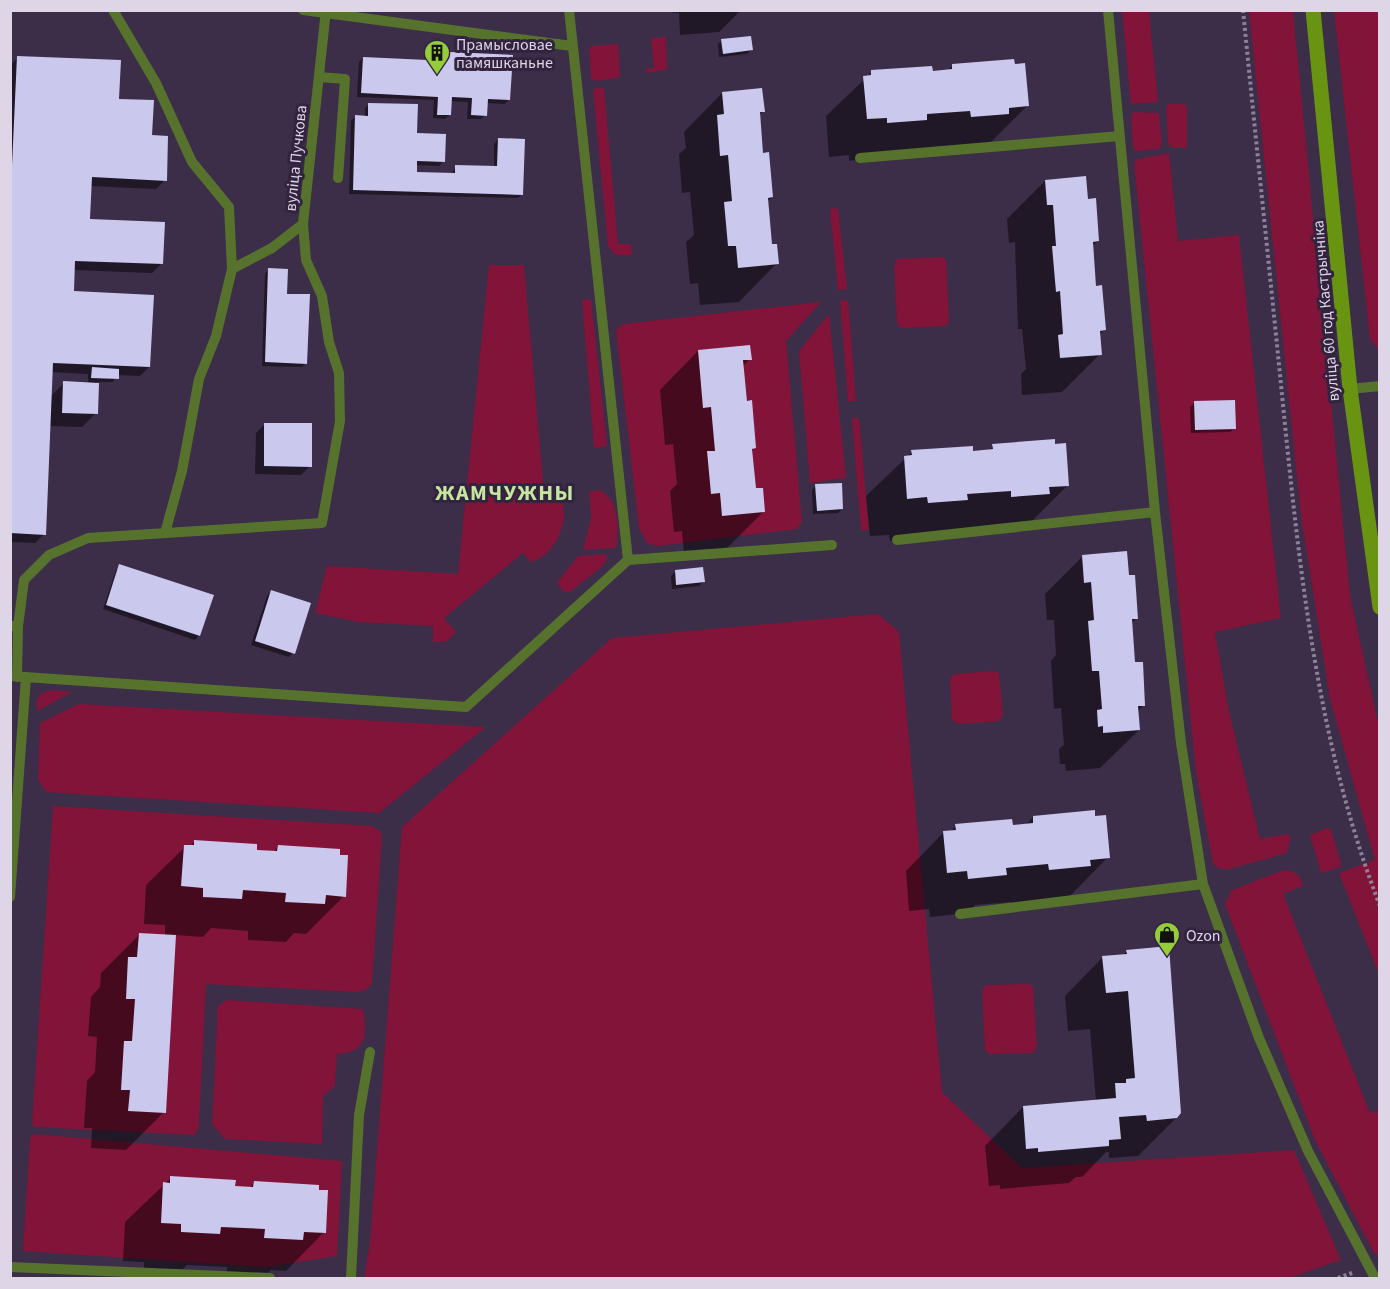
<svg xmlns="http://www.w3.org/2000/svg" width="1390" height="1289" font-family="'Source Sans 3',sans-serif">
	<rect width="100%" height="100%" fill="#3c2d49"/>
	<path fill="#831439" d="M1122,11H1149L1158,102L1131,104Z
		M1249,11H1293L1350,596L1379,727V974L1339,873L1375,860L1330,699L1301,516Z
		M1334,11H1379V350L1370,339Z
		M666,37L667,69L647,73L646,69L654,68L651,38Z
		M618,44L620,75L618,78L596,81L591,78L589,50L592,46Z
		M597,88H604L618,244H631L632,255C619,256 614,257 608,245L593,90Z
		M1169,104H1185L1187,108V148H1172L1168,144L1166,107Z
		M1134,112L1159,113L1162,144L1159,149L1138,151L1133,148L1131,115Z
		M1169,153L1178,241L1239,235L1281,618L1215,632L1229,712L1260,839L1288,834L1291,836L1287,853L1229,869H1220L1213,864L1196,772L1134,162L1137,159Z
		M838,208L847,289L838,290L830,209Z
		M943,257L946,260L949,322L945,326L901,328L897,323L894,264L898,259Z
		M489,265H524L544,493L558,492C560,498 563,504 564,510C566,530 550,558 531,562L523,553L444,618L456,632L446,642H433V626L358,622L315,613L327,566L458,574Z
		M591,299L607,446L594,448L582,300Z
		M848,300L856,401H848L840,301Z
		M821,302L786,341L802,522L797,529L657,546L647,543L639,528L616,330L623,324Z
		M829,314L846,478L810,483L799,351Z
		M852,418H859L869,530H861Z
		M598,490C620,497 619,529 616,548L583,550L591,518L589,492Z
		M605,554L607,558L603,566L570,592H564L557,583L578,556Z
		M878,614L899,632L942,1092L1022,1168L1294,1150L1341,1260L1289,1278H364L370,1242L402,827L612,638Z
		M993,671L999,673L1003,715L999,721L959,724L952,720L950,679L954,674Z
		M52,690L72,692L37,711V700L42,693Z
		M79,704L486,727L379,813L46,792L38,779L40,723Z
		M53,806L372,826L380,831L382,837L372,983L366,990L355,992L206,984L199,1125L195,1135L35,1127L32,1123Z
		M1327,828L1331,830L1341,863L1340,867L1321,873L1310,835Z
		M1284,870C1296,871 1300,875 1303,886L1283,894L1370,1113L1379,1111V1255L1374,1253L1315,1140L1225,904L1232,890Z
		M1030,984L1033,987L1037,1048L1033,1053L989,1054L985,1050L982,991L986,985Z
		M227,1000L363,1009C368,1035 366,1053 337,1054L335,1086L323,1096L322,1144L225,1139L212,1124L218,1006Z
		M34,1134L342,1161L337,1256L265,1267L23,1251L30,1138Z"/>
	<path fill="#0007" fill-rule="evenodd" d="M672,10H741L719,32L680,35L679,13H673Z
		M722,40L751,50L747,54L719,57L718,44Z
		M429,53L509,99L505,104L486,103L485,115L481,119H467L468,102L450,101L449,115L445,119L433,118L434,100L357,97L359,62L363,58L425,61Z
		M18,58L117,100L151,137L165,180L156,189L90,186L88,220L161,264L152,273L73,270L72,293L149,367L140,376L117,375L113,382H97L96,413L82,427L49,426L44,534L35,543L10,542V65ZM51,372L88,374V384L64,383L50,397Z
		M952,66L1027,106L989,144L849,161V155L829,157L826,116L872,72H931L947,71Z
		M722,93L763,111L759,115L762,154L772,197L767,202L770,246L777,263L739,302L700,305L698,283L690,284L686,242L694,235L690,192L682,193L679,154L686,148L684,132Z
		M369,104L415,135L443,162L439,166L415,165V173L451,174L456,167L494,168V144L498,140L522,194L518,198L349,194L351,121L355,117H365V108Z
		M1045,181L1087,200L1098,241L1091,247L1095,287L1104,330L1099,335L1100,354L1062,392L1022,395L1021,374L1026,369L1022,329H1018L1015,242L1009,243L1007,219Z
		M269,269L286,295L306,363L302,367L262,366L265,274Z
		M698,351L750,359L742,367L755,448L751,451L755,490L763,512L725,550L684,554L682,531L674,532L670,491L677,484L673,444L665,445L660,390Z
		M1195,403L1235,428L1230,432L1191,433L1190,407Z
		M265,424L310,466L301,475L255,474L256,433Z
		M993,446L1068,485L1029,524L890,541L889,535L870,536L866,496L912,452H972L988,451Z
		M816,486L842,509L838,513L813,514L812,490Z
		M1083,556L1136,619L1130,624L1134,664L1144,705L1137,712L1139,730L1100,768L1066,771L1065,764H1060L1059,749L1064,745L1061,708L1054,709L1051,661L1056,655L1054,620H1047L1045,594Z
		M120,566L199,635L195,640L103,609L116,570Z
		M675,572L703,582L699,586L672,589L671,576Z
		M271,592L293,653L289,657L251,645L267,596Z
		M1033,817L1108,857L1070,896L1011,908V902L975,905L967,913L930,917L929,909L909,911L906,871L944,832H950L956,826H1025Z
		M194,842L272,853L278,847L344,896L306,934L294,933L286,942L248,940V931L211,928L203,937L175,935L164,1112L126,1150L91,1148L92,1128H84L87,1081L95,1072L97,1037L88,1036L91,997L100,987L101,973L140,934L165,936V925L144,924L146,885L185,847H189Z
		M1127,951L1176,1118L1138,1156L1109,1158V1152H1106L1082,1177H1076L1069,1183L1000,1189V1185L989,1186L985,1146L1023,1107L1096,1101L1090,1029L1068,1031L1065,996L1103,957L1122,956Z
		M171,1178L234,1187L249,1188L254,1183L318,1192L324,1232L286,1271L271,1270L264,1277L227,1275V1267L187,1265L180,1272L144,1270V1262L123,1261L125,1222Z"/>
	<path fill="#cbc8ee" d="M751,36L753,50L723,54L721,39Z
		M429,51L513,55L510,100L488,99L487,116L471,115L472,98L452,97L451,115H437L438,97L361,93L363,57L428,60Z
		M17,56L121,60L119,99L154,100L152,135L168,136L167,181L92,177L90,219L165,222L163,264L75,261L74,291L154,295L150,367L53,363L46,535L10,533V209Z
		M1014,59L1015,64L1025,63L1029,106L1009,108V114L971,117L970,111L927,114V120L887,123V118L867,119L863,76L871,75V70L932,66L933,71L952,69V64Z
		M762,88L765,112H760L763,153L769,152L773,197L768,198L772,244H777L779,264L738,268L736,246H728L724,202L732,201L728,155L720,156L717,115L724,114L722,92Z
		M368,103L418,104L417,133L446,134L445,162L417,161V172L455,173V165L497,166L498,138L525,139L523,195L353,190L355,115L368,116Z
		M1086,176L1088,199L1096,198L1099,241L1093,242L1096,286L1102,285L1106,330L1100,331L1102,355L1060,358L1058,335L1063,334L1060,291L1056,292L1052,246H1056L1053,205H1047L1045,180Z
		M268,268L288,269L287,294H310L307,364L265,362Z
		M750,345L752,360H743L747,401L752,400L756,448L752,449L756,488H763L765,512L722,516L720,493L711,494L707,451H715L711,407L703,408L698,350Z
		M92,367L119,369V379L91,378Z
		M63,381L99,383L98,414L62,413Z
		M1235,400L1236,429L1195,430L1194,401Z
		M264,423H312V467L264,466Z
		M1055,439V444L1066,443L1069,486L1049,487L1050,494L1011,497V491L967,494L968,500L928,503L927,497L907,499L904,456L912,455L911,450L973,446V451L993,449L992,444Z
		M842,483L843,509L817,511L815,484Z
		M1127,551L1129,575H1135L1138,619H1132L1135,662H1143L1145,706H1138L1140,730L1103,733V726L1098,727L1097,710L1102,709L1099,671H1092L1088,621L1094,620L1091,582L1084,583L1082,555Z
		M119,564L214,595L200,636L106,605Z
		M703,567L705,582L676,585L675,570Z
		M271,590L311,603L295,654L255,641Z
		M1095,810V816L1106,815L1110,858L1090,860L1091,866L1049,870L1048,864L1006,868L1007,875L968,879L967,871L947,873L943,831L956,830L955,824L1012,819L1013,825L1033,823V816Z
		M194,840L257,844V850L277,851L278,845L340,849V855H348L346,897L326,895L325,904L285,902L286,893L243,890L242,899L203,897V888L181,886L184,845H194Z
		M139,933L176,935L166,1113L128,1111L130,1090H121L124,1041H132L135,999H126L128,957H137Z
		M1169,946L1181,1113L1177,1118L1147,1121L1146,1115L1119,1117L1121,1139L1109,1140V1146L1038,1152V1148L1026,1149L1023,1106L1116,1098L1115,1083H1126V1079L1135,1078L1128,991L1106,993L1102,956L1127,954L1126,950Z
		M170,1176L236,1180L235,1186L253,1187L254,1181L319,1185V1190H328L326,1233L304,1232L303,1240L264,1238L265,1229L221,1227L220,1234L181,1232V1224L161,1223L163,1182L170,1183Z"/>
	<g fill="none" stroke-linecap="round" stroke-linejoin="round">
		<path stroke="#8d8198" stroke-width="4" stroke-dasharray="3 3" stroke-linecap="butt" d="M1243,10C1256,142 1270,274 1283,405C1300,575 1318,746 1380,906
			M1338,1278L1355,1272"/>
		<path stroke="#56722d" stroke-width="10" d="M113,10L156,83L192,162L229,207L232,269
			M303,10L572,46
			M1108,10L1155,512L1181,743L1203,884L1259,1038L1308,1151L1375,1278
			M319,77L345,79L338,178
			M860,158L1120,136
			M1350,389L1380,386
			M165,533L182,471L199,379L216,336L232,269L272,248L303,224L326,10
			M897,540L1155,512
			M628,560L832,545
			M12,626H18L17,677
			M18,626L24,580L49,555L88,538L322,523L340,421L339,373L329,342L322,296L306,260L303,224
			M10,676L466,707L628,560L569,10
			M10,897L26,677
			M960,914L1203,884
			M10,1267L270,1278
			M351,1278L359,1115L370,1052"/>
		<path stroke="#689412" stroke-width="15" d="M1313,10L1350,389L1380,607"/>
	</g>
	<defs>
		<symbol id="building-pin" viewBox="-11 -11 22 30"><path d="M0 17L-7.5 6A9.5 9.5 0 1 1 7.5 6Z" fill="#95cc3a" stroke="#32233e"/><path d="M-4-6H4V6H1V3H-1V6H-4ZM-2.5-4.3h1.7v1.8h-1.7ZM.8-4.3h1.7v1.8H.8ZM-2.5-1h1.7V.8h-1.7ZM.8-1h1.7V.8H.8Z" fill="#111"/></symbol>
		<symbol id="shop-pin" viewBox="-11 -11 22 30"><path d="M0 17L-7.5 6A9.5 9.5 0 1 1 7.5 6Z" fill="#95cc3a" stroke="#32233e"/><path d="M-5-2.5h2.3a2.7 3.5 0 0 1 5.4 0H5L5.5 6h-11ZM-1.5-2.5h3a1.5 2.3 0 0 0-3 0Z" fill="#111"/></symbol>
	</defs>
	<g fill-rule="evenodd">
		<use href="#building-pin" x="422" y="38" width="30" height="40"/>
		<use href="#shop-pin" x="1152" y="920" width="30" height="40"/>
	</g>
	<g text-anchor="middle" stroke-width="6" stroke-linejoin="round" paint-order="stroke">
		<g font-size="16" fill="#ded5e7" stroke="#32233e" text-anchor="start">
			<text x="456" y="50">Прамысловае<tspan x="456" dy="18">памяшканьне</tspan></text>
			<text x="1186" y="941">Ozon</text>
		</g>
		<g font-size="16" fill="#ded5e7" stroke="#32233e">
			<text transform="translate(295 158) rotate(-84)" y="6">вуліца Пучкова</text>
			<text transform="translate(1325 311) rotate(-95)" y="6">вуліца 60 год Кастрычніка</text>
		</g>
		<g font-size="22" font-weight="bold" letter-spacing="1.5" fill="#c6e69f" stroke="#32233e">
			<text x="505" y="500">ЖАМЧУЖНЫ</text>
		</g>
	</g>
	<rect width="1390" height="1289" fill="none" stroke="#ded5e7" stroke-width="24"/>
</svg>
